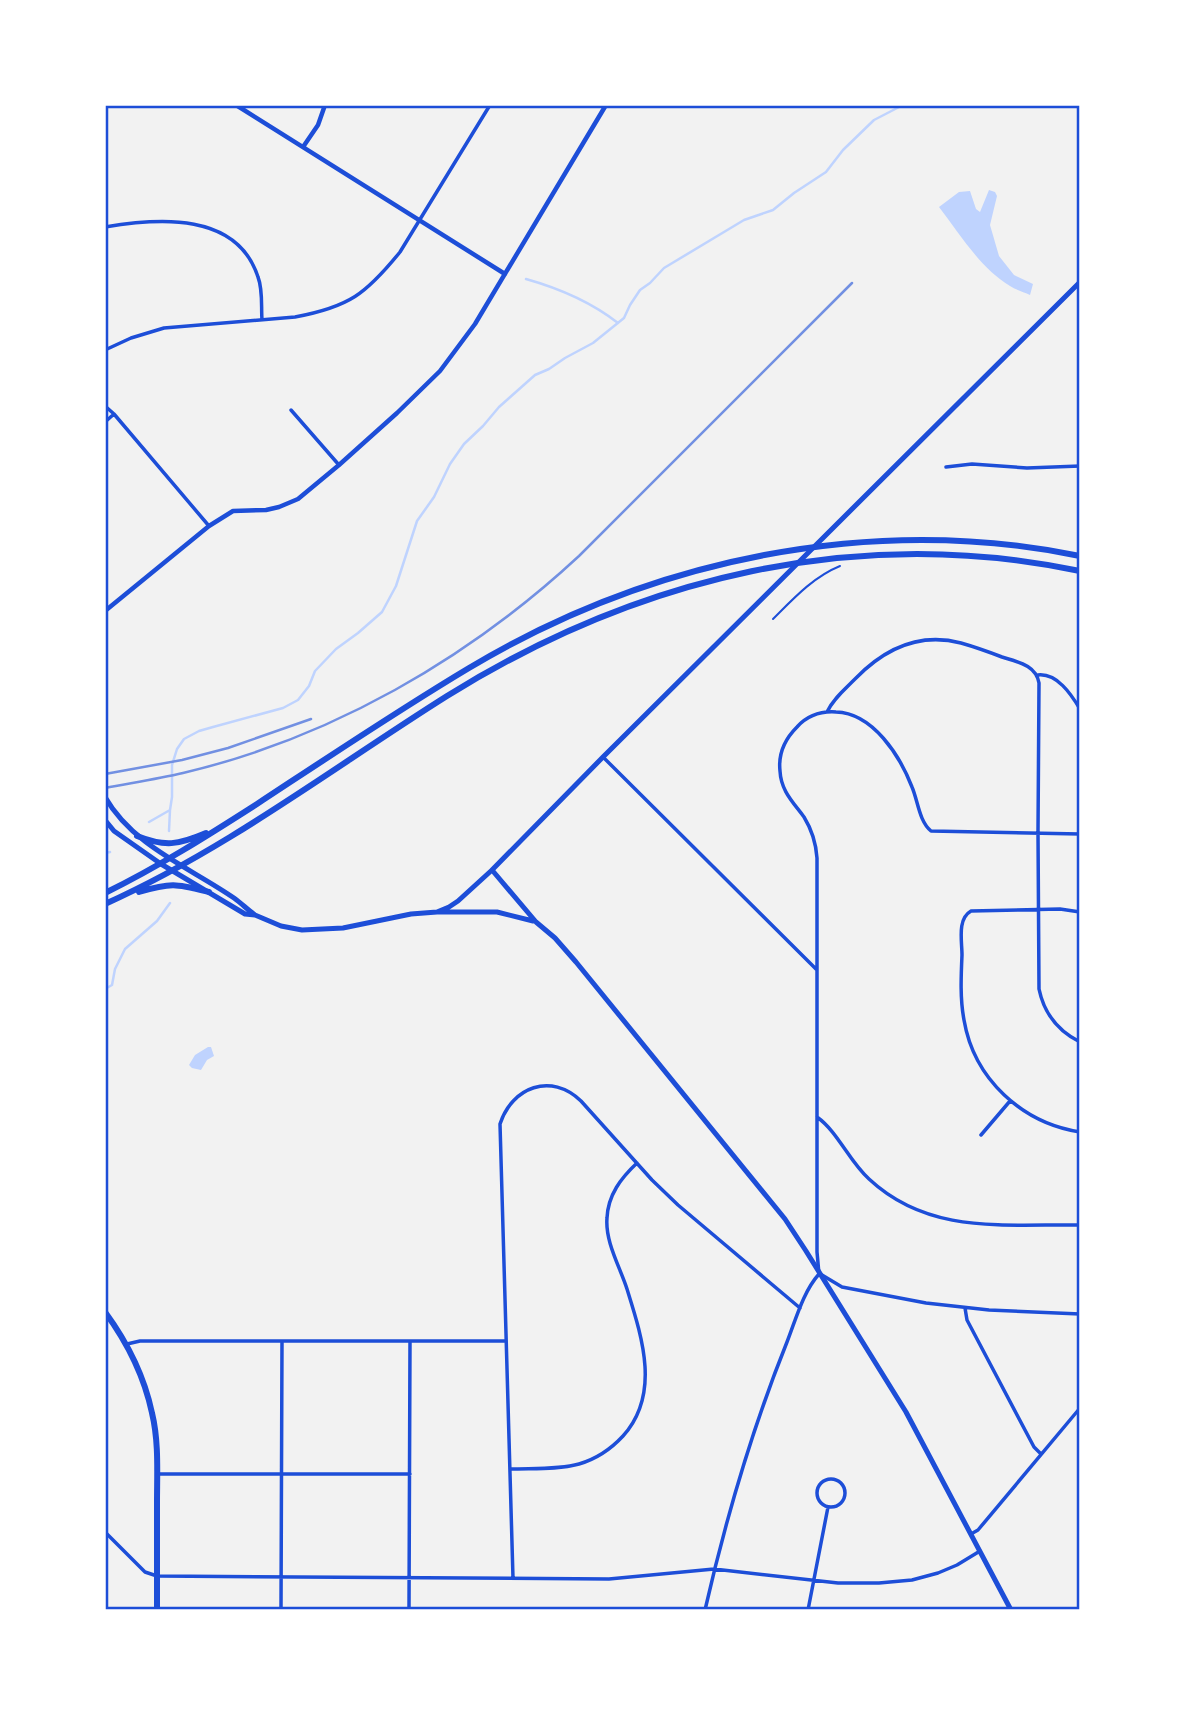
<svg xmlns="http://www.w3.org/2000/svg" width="1185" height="1715" font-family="'Sofia Sans Condensed',sans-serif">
	<rect width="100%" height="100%" fill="#f2f2f2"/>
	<path fill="#bfd3fe" d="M989,190L995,192L997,196L990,225L999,256L1014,275L1033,284L1030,295C1024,292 1016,290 1010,286C980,268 960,234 939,207L959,192L970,191L976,209L980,212Z
		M208,1047H211L214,1056L207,1060L201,1070L192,1068L189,1065L195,1055Z"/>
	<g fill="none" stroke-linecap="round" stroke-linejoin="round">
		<path stroke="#bfd3fe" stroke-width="2.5" d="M526,279C558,288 591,302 618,323
			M149,822L170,810
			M169,831L170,810L172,797V765L177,749L184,739L199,731L213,727L283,708L298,700L309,686L315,671L336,649L358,633L382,612L396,586L417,521L434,497L450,464L464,444L483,426L499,407L535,375L549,369L565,358L593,343L624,318L630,305L640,290L650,283L664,268L744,220L773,210L794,193L826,172L843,150L874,120L903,105
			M105,853L110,852
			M105,989L112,985L115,969L125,949L157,921L170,903"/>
		<path stroke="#1d4ed8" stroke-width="2" d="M773,619C793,599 813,577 840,566"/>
		<path stroke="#1d4ed8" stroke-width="3.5" d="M105,227C159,218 237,212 258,277C263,290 261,306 262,320
			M105,350L131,338L164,328L295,317C349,307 366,294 400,252L490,105
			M105,406L114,414L209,526
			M291,410L339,465
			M105,422L114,414
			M946,467L972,464L1027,468L1080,466
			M1038,675C1057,673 1071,694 1080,709
			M827,712C833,699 845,689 855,679C884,649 919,632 961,643C975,647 989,652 1002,657C1018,662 1036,665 1039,683L1038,833L1039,989C1044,1013 1058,1031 1080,1042
			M603,757L817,970
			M1080,912L1060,909L971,911C957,919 962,941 962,955C961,977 960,999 964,1020C974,1079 1022,1123 1080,1132
			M817,1117C838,1132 849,1161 869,1179C929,1235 1004,1224 1080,1225
			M981,1135L1010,1101
			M822,1275L842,1287L926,1303L989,1310L1080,1314
			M965,1308L967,1320L1034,1447L1041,1454
			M127,1344L140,1341H506
			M510,1469C532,1468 557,1470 579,1464C596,1459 611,1449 623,1436C661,1394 642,1337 627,1289C620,1267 605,1242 607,1218C608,1195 621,1178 637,1163
			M157,1474H410
			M817 1493a14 14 0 1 1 28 0a14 14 0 1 1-28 0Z
			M105,1532L145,1572L157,1576L609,1579L714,1569L838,1583H879L912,1580L938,1573L957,1565L980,1551
			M971,1534L978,1530L1080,1408
			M513,1578L500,1124C512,1087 551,1072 581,1101L652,1180L678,1205L800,1308
			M281,1610L282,1341
			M409,1610L410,1341
			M705,1610C726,1518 752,1429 787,1342C796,1319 803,1292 819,1274L817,1252V858C816,843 812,830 804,817C793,802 781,791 780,771C778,753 785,739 797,727C807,716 821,711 836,712C873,713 900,756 912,787C918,801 919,821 931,831L1080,834
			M808,1610L828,1507"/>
		<path stroke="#1d4ed8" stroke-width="4.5" d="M236,105L505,274
			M303,147L318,125L325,105
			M105,611L209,526L233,511L266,510L279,507L298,499L339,465L397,413L440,371L475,324L606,105"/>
		<path stroke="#1d4ed8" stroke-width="5" d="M105,797C133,846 189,867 234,898C241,903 248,910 255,915
			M105,820L114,831L161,864L245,914L255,915L281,926L302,930L343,928L411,914L437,912H497L533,921
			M492,870L536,922L555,938L576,962L785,1219L806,1251L906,1412L1011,1610
			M437,912L449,907L458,901L492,870L603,757L1080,282"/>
		<path stroke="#1d4ed8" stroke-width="6" d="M137,836C165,847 178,845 206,833
			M139,892C172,882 177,884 209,892
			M105,893C158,867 207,836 257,804C327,758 397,711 469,668C651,559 871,513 1080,556
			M105,904C227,849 334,767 447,696C638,577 857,524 1080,571
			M105,1312C127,1342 144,1375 152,1413C159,1442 157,1473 157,1503C157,1539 157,1574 157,1610"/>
		<path stroke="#7290e2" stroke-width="2.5" d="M105,774L182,760L228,748L311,719
			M105,788C131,783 157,779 183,773C331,738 468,659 579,556L852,283"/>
	</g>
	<rect width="1185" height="1715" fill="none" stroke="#ffffff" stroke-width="214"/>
	<rect x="107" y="107" width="971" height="1501" fill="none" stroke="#1d4ed8" stroke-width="2.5"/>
</svg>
